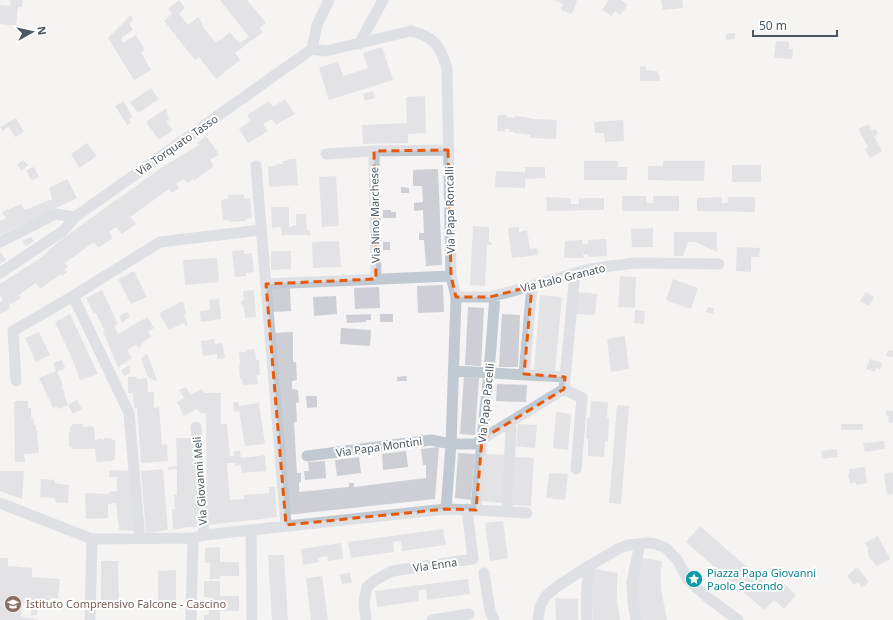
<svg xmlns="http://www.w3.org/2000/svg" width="893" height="620" font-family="'Noto Sans',sans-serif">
	<rect width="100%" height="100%" fill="#f5f3f3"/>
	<path fill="#cdcfd5" d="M11,0H23L22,7H18L16,26L0,24V5L10,6Z
		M179,0L185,8L179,14L188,25L198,17L203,24L202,26L216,43L230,32L239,43L249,37L220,0H247L266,23L259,28L263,32L235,53L240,60L216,79L199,57L195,60L164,21L172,14L168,9Z
		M553,0H575L577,1L572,14L561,10L563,4Z
		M609,0H621L628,5L620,15L615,11L611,16L602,10Z
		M661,0H682L683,8L663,10Z
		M131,15L133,20L129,23L133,30L121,38L123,43L136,35L145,50L141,52L151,70L134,80L108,38Z
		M735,33V39L726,40V34Z
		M776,41L789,42V49H793L792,59L774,58Z
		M382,47L393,80L329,100L319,68L338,61L343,76L368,68L363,53Z
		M640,66L646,67V70L657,71L660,77L659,81H640Z
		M151,88L159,99L138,113L130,102Z
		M373,91L375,98L365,101L363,94Z
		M425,96L426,133L408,134V143L363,144L362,125L407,123L406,97Z
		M285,99L295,114L276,125L272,119L263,124L268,131L248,143L239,129L251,121L247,115L269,101L273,107Z
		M123,101L133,117L129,119L131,123L127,125L115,106Z
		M166,108L169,120L166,121L173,130L159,140L146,122Z
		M498,115H507V117L515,118V116L531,118V119L557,120L556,139L530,138V135L514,133V132L509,131L510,129H505V132L497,131Z
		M16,118L24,132L15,137L9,127L2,131L0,127Z
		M623,120L624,141L605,142L604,133H595L594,122Z
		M868,124L872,131L875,129L878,134L874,136L882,151L870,158L865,149L868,147L858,129Z
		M206,136L219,154L210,160L214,166L194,181L193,179L187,183L184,179L176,184L179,188L172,193L169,189L130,217L136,224L122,234L116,227L109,232L113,238L98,248L94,242L65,263L68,267L65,269L67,272L62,276L61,274L40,289L36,283L19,295L21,298L9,305L10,308L0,314V302L3,300L0,295V284L42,257L59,241L164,166L199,145L197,143Z
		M87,143L97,156L79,168L71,154Z
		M289,159H296L298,185L269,187L268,166H276V164H283V161L289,160Z
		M23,160L28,165L22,171L17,165Z
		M584,161H618V167H627V180H584Z
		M663,161H705L704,181L648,180V166H663Z
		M732,165H761V182H732Z
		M34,167L39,177L31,180L26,170Z
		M525,167H545V178L525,179V188L495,187L496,171L525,172Z
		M438,169L442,265L426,266L424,240H419V233H424L423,210L414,211V203L423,202L422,186H413V170Z
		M336,176L339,226L322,227L319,177Z
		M67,179L77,198L0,235V221L6,218L2,212L21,204L25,210L52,199L49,188Z
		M401,187L409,188V193H401Z
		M244,194V199L250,198L252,218L246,219V221L229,222V220H223L221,200L228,199V195Z
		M622,196H646V203H653V196H679V211H622Z
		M546,197L571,198V204H579V198H604V210L547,211Z
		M722,197V203H728V197H755V212L697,211V198Z
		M271,207H289V227L296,225V214H306L307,230H310V235H282L281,227L272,228Z
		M383,210H391V212H396V218H383Z
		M473,226L489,227V242H492L491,245H487L485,286L470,285Z
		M519,227V232L527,230L530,249L537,248L538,255L512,258L508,228Z
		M653,228V247H632L631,229Z
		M674,232H717V252L696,242H688L683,256H674Z
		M31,237L34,241L26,246L22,241Z
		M606,239L607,256L588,257V254H583L584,258H564L565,241L582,240V244H588V240Z
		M339,241L341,267L313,268L312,242Z
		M383,242H390V250H383Z
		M737,247L760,248L759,257H751V272L736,271Z
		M244,250V254L252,253L254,272L246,273V276L235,277L232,251Z
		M271,251H291V269L271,270Z
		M1,252L6,260L0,264V253Z
		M217,258L219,282L185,285L183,260Z
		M134,271L147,297L131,304L118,279Z
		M620,276L636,277L635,308L618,307Z
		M673,279L698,288L691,309L666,300Z
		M443,285L444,312L418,313L417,286Z
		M379,287L380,308L355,309L354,288Z
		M290,288L291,311L273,312L271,289Z
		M102,290L118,324L114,326L118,334L147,317L154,328L148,332L151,337L141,343L142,345L138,348L136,345L127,350L132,358L118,367L103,332L105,331L96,313L94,314L86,298Z
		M254,290L256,317L245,318L244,307L240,302L244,300L243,291Z
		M577,292L597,294L595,315L576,314Z
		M866,292L874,297L869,306L860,301Z
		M540,295L562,297L555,371L534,370Z
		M336,296L337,314L314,316L313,297Z
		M219,299L221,319L201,322L200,311L210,310L209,300Z
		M183,301L185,306L184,307L186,313L184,315L188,324L185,326L184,323L169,330L159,313Z
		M468,307L484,308L481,366L465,365Z
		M708,307L714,308L713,314L706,312Z
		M635,310L645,311L644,324L634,323Z
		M127,312L130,317L122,322L119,316Z
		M70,314L98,374L80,380L74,363L55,322Z
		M371,314V320H366V322L347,323L346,315Z
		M380,314H393V322H380Z
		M502,314L520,315L518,367H499Z
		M341,328L371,330L370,346L340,344Z
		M39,332L50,355L36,362L25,338Z
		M293,332V362H296L297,380L292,381V389L298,390L299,402L296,403L297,422H294L297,473H301V482L299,483V492L349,487V483H354V487L426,478V465H423L421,449L439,447L435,499L287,515L274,333Z
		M625,336L629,369L611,372L607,339Z
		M214,339L215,344L222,343L225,358L217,359V354L203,356L201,341Z
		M255,349L256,360H259L260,375H257L258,384L243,385L242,379H240L239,365H240L239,352H246V350Z
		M888,350L893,351V357L886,356Z
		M147,354L157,380L155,381L148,377L141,358Z
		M870,359L882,363L880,369L876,368L875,372L866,369L867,364L868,365Z
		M62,360L65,368L57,372L63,385L61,386L65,394L64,395L68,405L77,400L82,409L73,414L68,405L58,409L57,406L53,408L39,378L56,371L53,363Z
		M130,365V373L124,376L121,370Z
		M406,376L407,381H397V377Z
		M128,377H137V379L147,378L148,392H154V408L159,407L162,445L167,444L168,461L141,463L137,408H134L133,393H128Z
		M464,377L479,378L475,435L460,434Z
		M497,384L527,385L526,402L496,401Z
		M186,387L190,395L202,389L204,393H221V424H227L230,456H234V451H240L241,458L265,455L266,471L242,473L241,465L235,466V463H227L230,500L244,499V495L269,493V487H275L277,517L207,525L206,414L201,413L197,409L184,416L177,402L184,398L179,390Z
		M306,396H317V407L307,408Z
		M14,401H28V408H31V417L33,418L34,425H36V430H37L39,453L24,454L25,462H15Z
		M591,401L608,402L607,418H609L608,442H605L604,457L588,456V439L586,438L587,418H590Z
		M233,402H238L239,406L259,403L265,444L245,446L239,411L234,412Z
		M617,405L629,406L621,504L609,503Z
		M887,410L893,411V423L888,422L889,416L885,415Z
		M556,412L571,414L568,450L553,448Z
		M72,424H83V427L92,426L94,428L95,441L99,439H101L103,440L104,438H110L115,441V459L112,461L98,462L96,460L95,449H73L69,446V433L71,432L70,426H72Z
		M518,424L537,425L535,448L516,446Z
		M841,424H863V430H841Z
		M176,438H195L197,527H188L181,528V529H173L172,509H175L174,495H177V469L168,470V467L177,466Z
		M884,441L885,449L865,452L863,443Z
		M837,449L838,457L822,459L821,451Z
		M406,451L408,467L383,470L382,454Z
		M458,453L475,454L471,500L455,498Z
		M485,454L506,455L502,503L482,501Z
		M359,457L361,473L337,476L335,460Z
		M515,457L534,458L531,506L513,505Z
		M325,461L326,478L305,480L304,471H309L308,462Z
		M865,467L867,483L856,485V482L850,483L848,474H850L849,469Z
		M163,469L168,530L146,533L141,471Z
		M109,470L129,471L134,531L119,530L116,503L108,504V518L86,519L85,493L109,494V492L117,491V477H109Z
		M0,471H24L22,499L0,491Z
		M893,472V494L887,495L884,474Z
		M549,473L568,474L565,500L546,498Z
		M41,479L54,480V483L69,485L68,503L55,502L56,500L54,498L40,497Z
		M503,521L508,558L490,561L485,523Z
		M700,526L773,590L781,581L796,595L784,609L774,600L764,610L686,542Z
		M443,529L446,545L402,551L401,541L393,542L394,552L351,558L348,542Z
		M878,536L890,559L877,566L869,557L867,551L869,550L865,543Z
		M341,543L343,559L328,561L327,556L318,558L319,562L303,565L301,549Z
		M220,547V562H239V576H220V579H210V563H205V548Z
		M268,555H284L288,620H272Z
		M638,557L662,561L661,570V588L667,620H640L636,597Z
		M0,558H8V566L32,568V577L60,579L58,599L50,598V605L22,603L21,617L38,619V620H0Z
		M101,561H118L119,607H101Z
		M857,567L869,582L862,588L858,582L854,585L847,576Z
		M594,569L618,573L617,581V599L620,620H593L592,608L591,589Z
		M176,570V609L158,610V571Z
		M350,573L352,583L342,584L340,574Z
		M322,576L328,620H311L306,578Z
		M468,579L470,594L427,600L426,589L418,591L419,601L377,607L375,591Z
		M204,581H220V596H239V611H220V620H204V615H209V597H204Z
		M555,598L578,599V620H556Z
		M32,607H38L37,615H31Z"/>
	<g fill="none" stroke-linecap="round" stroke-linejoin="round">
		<path stroke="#c1cad2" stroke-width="11" d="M359,44L383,0
			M312,49L326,51L411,31C434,36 440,46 447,68L451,276L456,297L451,444L446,509
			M374,151L376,279
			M326,154L374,151L448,150
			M256,166L286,525
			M0,242L55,214L75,217
			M0,273L63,231L75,217L312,49L317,25L329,0
			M266,284L451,276
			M456,297H490L532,286L589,269L611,266L635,263L719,264
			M454,371L565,377
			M524,374L532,286
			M16,381L13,331L73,296
			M564,389L575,273
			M564,389L582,398L576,469
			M196,427L204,535
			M307,456L431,440L451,444H476L482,439L564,389
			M0,503L92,539L193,538L204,535L446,509L476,510L527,513
			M476,510L482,439L489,372L495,296
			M507,512L511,429
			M251,530L252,620
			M140,539L129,413L73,296L160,242L261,230
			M484,573L490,611L494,620
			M90,620L92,539
			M191,620L193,538
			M366,620L364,602L367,587L377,579L392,571L473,559L467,509
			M432,620L469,614
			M538,620L540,606L546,596L559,585L589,566L618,549L628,545L647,543L656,544L666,548L678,561L688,580L707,597L738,620
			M587,620C585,602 587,584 589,566
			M636,620L633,602L632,582L640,544"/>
	</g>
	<path d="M0 0H893V620H0ZM448,150L451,276L456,297H490L532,286L524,374L565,377L564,389L482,439L476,510L446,509L286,525L266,284L376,279L374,151Z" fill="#f5f3f3" fill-opacity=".55" fill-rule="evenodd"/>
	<path fill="none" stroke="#e8590c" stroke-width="3" stroke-dasharray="8 5" stroke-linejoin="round" d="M448,150L451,276L456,297H490L532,286L524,374L565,377L564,389L482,439L476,510L446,509L286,525L266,284L376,279L374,151Z"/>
	<defs>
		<symbol id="sight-disc" viewBox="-11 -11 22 22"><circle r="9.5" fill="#0f9aa8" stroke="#fff"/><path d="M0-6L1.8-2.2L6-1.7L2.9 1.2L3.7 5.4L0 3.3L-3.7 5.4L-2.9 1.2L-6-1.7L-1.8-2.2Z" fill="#fff"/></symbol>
		<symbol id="school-disc" viewBox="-11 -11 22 22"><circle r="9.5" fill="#8d6e63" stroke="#fff"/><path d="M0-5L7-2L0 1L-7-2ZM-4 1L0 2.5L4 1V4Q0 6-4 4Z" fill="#fff"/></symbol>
	</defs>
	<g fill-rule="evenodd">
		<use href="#sight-disc" x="684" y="569" width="20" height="20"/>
		<use href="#school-disc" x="3" y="594" width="20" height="20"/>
	</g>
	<g text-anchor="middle" stroke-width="4" stroke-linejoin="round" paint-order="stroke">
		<g font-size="11" fill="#4a5661" stroke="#fff">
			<text transform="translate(177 145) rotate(-35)" y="4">Via Torquato Tasso</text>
			<text transform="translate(450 210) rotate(-91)" y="4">Via Papa Roncalli</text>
			<text transform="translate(375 215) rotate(-91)" y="4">Via Nino Marchese</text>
			<text transform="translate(563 278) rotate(-14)" y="4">Via Italo Granato</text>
			<text transform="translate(486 403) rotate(-84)" y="4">Via Papa Pacelli</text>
			<text transform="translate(379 447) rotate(-8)" y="4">Via Papa Montini</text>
			<text transform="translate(200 481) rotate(-94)" y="4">Via Giovanni Meli</text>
			<text transform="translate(435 565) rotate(-8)" y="4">Via Enna</text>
		</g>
		<g font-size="11" fill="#0d838f" stroke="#fff" text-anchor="start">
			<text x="707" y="577">Piazza Papa Giovanni<tspan x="707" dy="13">Paolo Secondo</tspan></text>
		</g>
		<g font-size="11" fill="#785e54" stroke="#fff" text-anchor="start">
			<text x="26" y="608">Istituto Comprensivo Falcone - Cascino</text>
		</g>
	</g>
	<g transform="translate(32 32) rotate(82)" stroke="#ffffff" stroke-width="3" paint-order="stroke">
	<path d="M0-3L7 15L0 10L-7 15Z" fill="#4a5661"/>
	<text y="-6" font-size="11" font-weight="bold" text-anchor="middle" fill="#4a5661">N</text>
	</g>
	<path d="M753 30v6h84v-6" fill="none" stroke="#4a5661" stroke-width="2"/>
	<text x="759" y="30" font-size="12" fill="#4a5661" stroke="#ffffff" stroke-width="3" paint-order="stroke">50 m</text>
</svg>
